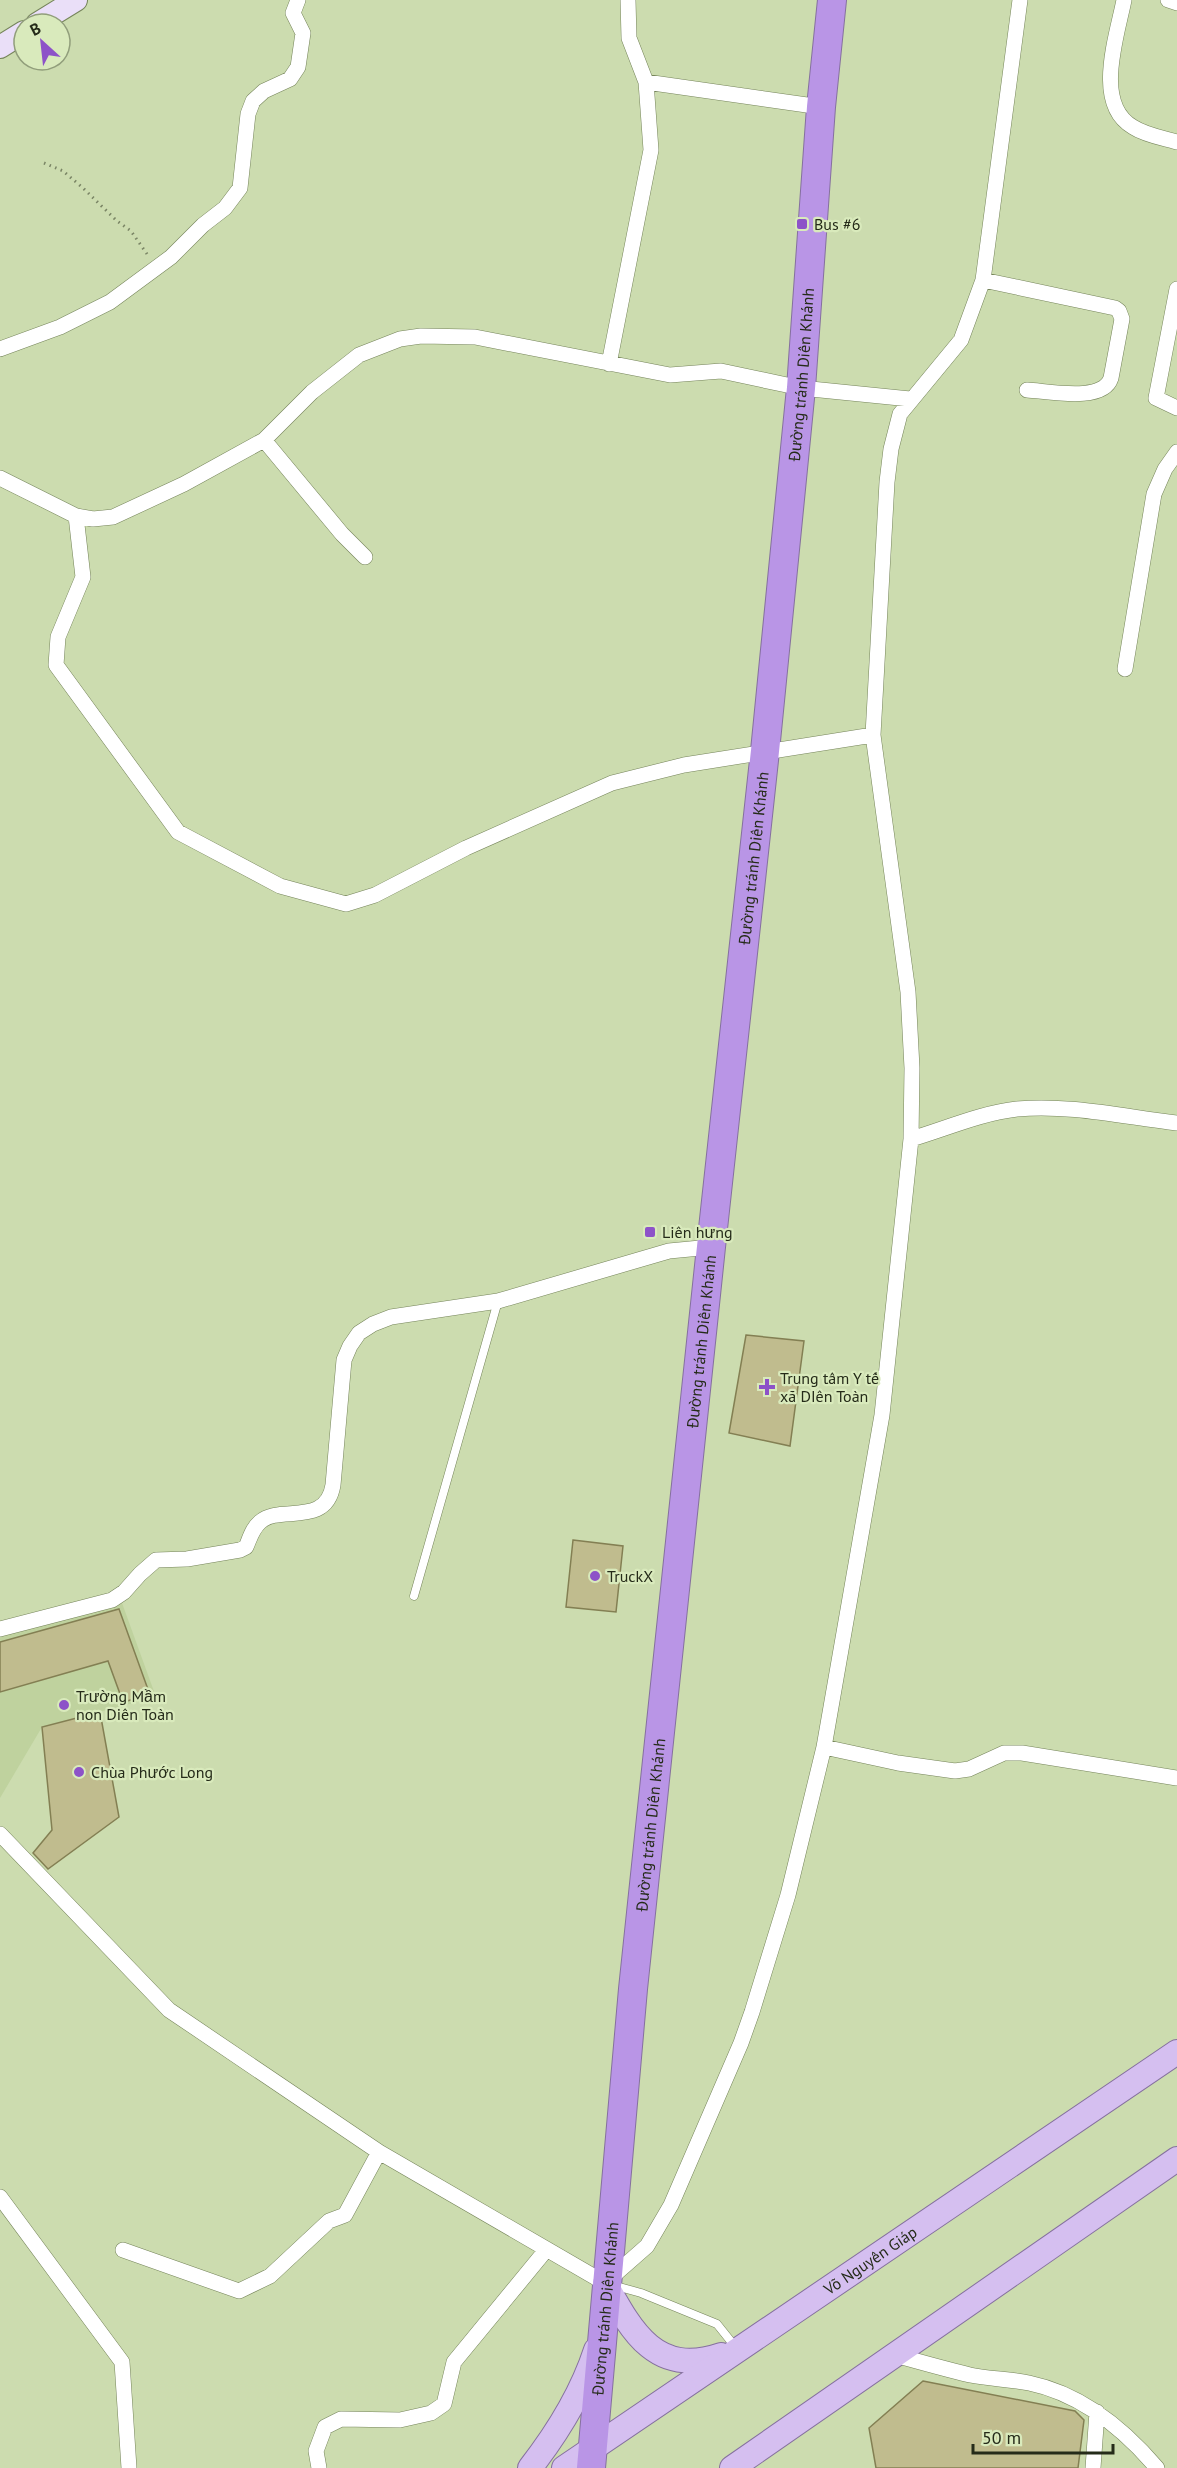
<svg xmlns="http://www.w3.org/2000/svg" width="1177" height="2468" font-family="'PT Sans',sans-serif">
	<rect width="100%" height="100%" fill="#ccdcaf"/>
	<path fill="#bfd29e" d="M122,1603L156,1697L42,1727L0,1798V1635Z"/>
	<path fill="#c0bc8e" stroke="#837f53" stroke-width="1.5" d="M746,1335L804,1341L790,1446L729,1433Z
		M573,1540L623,1546L616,1612L566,1607Z
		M119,1609L150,1695L123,1702L108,1661L0,1692V1642Z
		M100,1712L119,1817L48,1869L33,1853L52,1830L42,1727Z
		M923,2381L1075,2411L1084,2420L1078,2468H876L869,2428Z"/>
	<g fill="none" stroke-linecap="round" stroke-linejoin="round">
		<defs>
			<path id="lane" d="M414,1596L498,1301
				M612,2285L641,2293L717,2324L737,2349"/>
			<path id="street" d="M1124,0C1117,36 1093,104 1133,127C1145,135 1163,138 1177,142
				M1168,0L1177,3
				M646,82L821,107
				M983,280L1115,308L1119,311L1122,319L1111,378C1103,403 1048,391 1027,390
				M1177,289L1156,398L1177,408
				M0,349L60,327L110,302L171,257L203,225L225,208L240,188L248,114L253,101L264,91L290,79L298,67L303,33L293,13L298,0
				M609,364L651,150L646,82L629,38L628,0
				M264,440L342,534L365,557
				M0,478L76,516L93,519L113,517L184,484L264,440L312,392L359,355L400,339L421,336L475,337L670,375L721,371L801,388L910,399
				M76,516L83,577L58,637L56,665L178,832L280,886L346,904L375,895L466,848L612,783L684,765L873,735
				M1125,669L1154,494L1165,469L1177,452
				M911,1139C945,1129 981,1113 1017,1109C1069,1104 1125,1117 1177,1123
				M0,1629L112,1600L124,1592L140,1574L156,1560L187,1559L240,1550L246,1547C250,1538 252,1529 260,1522C279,1504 326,1528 333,1485L344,1360L350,1346L359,1333L373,1324L391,1317L498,1301L669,1251L711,1247
				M824,1747L898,1763L955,1771L969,1769L1004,1753H1022L1177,1778
				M0,1834L169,2010L379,2152L605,2283L647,2246L671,2205L741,2043L752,2012L788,1895L824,1747L882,1415L911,1139L912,1068L908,992L873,735L887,482L891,449L900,414L961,340L983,280L1020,0
				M0,2197L122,2362L129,2468
				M123,2250L239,2291L270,2276L329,2221L345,2215L379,2152
				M895,2355C920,2362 945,2369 970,2375C990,2379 1010,2379 1029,2383C1082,2394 1123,2428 1157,2468
				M319,2468L316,2451L325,2427L341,2419L400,2420L431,2413L444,2404L454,2362L546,2250
				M1093,2468L1097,2412"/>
			<path id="secondary" d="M37,24L76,0
				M0,47L24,32"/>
			<g id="primary">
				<path d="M605,2283C632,2332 656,2377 721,2355"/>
				<path d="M530,2468C558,2432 582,2393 596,2350"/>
				<path id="s1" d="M564,2468L1177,2052"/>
				<path d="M732,2468L1177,2159"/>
			</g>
			<g id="highway">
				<path id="s2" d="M591,2468L633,1989L711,1247L765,751L801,388L821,107L832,0"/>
			</g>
		</defs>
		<use href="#lane" stroke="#75845a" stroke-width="9"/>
		<use href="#street" stroke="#75845a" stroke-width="16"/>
		<use href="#secondary" stroke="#75845a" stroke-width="24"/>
		<use href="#primary" stroke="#85709e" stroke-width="26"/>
		<use href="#highway" stroke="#85709e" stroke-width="30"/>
		<path stroke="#7a8565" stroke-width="3" stroke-dasharray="1.5 4.5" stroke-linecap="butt" d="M44,163L63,171L83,188L117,221L131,231L147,254"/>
		<use href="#lane" stroke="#fff" stroke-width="8"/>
		<use href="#street" stroke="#fff" stroke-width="15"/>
		<use href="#secondary" stroke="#eadff8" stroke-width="22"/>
		<use href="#primary" stroke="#d5bff0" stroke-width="24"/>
		<use href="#highway" stroke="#b995e6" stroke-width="28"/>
	</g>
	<g fill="#8d52c8" stroke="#d9eabc" stroke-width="2">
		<rect x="796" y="218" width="12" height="12" rx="3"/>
		<rect x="644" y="1226" width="12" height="12" rx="3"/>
		<path d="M764 1378h6v6h6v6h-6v6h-6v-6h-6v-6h6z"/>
		<circle cx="595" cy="1576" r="6"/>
		<circle cx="64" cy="1705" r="6"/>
		<circle cx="79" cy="1772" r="6"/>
	</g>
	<g text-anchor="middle" stroke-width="4.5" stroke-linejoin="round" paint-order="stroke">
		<g font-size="16" fill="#252b19" stroke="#d9eabc" text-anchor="start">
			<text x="814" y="230">Bus #6</text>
			<text x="662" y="1238">Liên hưng</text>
			<text x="780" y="1384">Trung tâm Y tế<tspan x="780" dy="18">xã DIên Toàn</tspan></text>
			<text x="607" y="1582">TruckX</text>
			<text x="76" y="1702">Trường Mầm<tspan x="76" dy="18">non Diên Toàn</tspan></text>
			<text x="91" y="1778">Chùa Phước Long</text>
		</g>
		<g font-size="16" fill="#252b19" stroke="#d9eabc">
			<text dy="6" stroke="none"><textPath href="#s2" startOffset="2104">Đường tránh Diên Khánh</textPath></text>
			<text dy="6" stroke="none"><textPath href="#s2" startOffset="1618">Đường tránh Diên Khánh</textPath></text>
			<text dy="6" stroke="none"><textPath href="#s2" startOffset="1132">Đường tránh Diên Khánh</textPath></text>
			<text dy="6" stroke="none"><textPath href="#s2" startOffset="646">Đường tránh Diên Khánh</textPath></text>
			<text dy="6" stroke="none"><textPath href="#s1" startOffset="370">Võ Nguyên Giáp</textPath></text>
			<text dy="6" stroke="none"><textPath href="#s2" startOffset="160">Đường tránh Diên Khánh</textPath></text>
		</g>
	</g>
	<g transform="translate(42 42) rotate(333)"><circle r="28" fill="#d9eabc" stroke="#919e7b" stroke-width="1.5"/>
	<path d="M0-4.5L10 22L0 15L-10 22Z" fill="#8d52c8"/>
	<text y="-9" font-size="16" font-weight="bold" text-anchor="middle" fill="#252b19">B</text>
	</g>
	<path d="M973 2444v9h140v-9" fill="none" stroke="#252b19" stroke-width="3"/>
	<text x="982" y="2444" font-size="18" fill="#252b19" stroke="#d9eabc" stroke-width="4.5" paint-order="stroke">50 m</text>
</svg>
